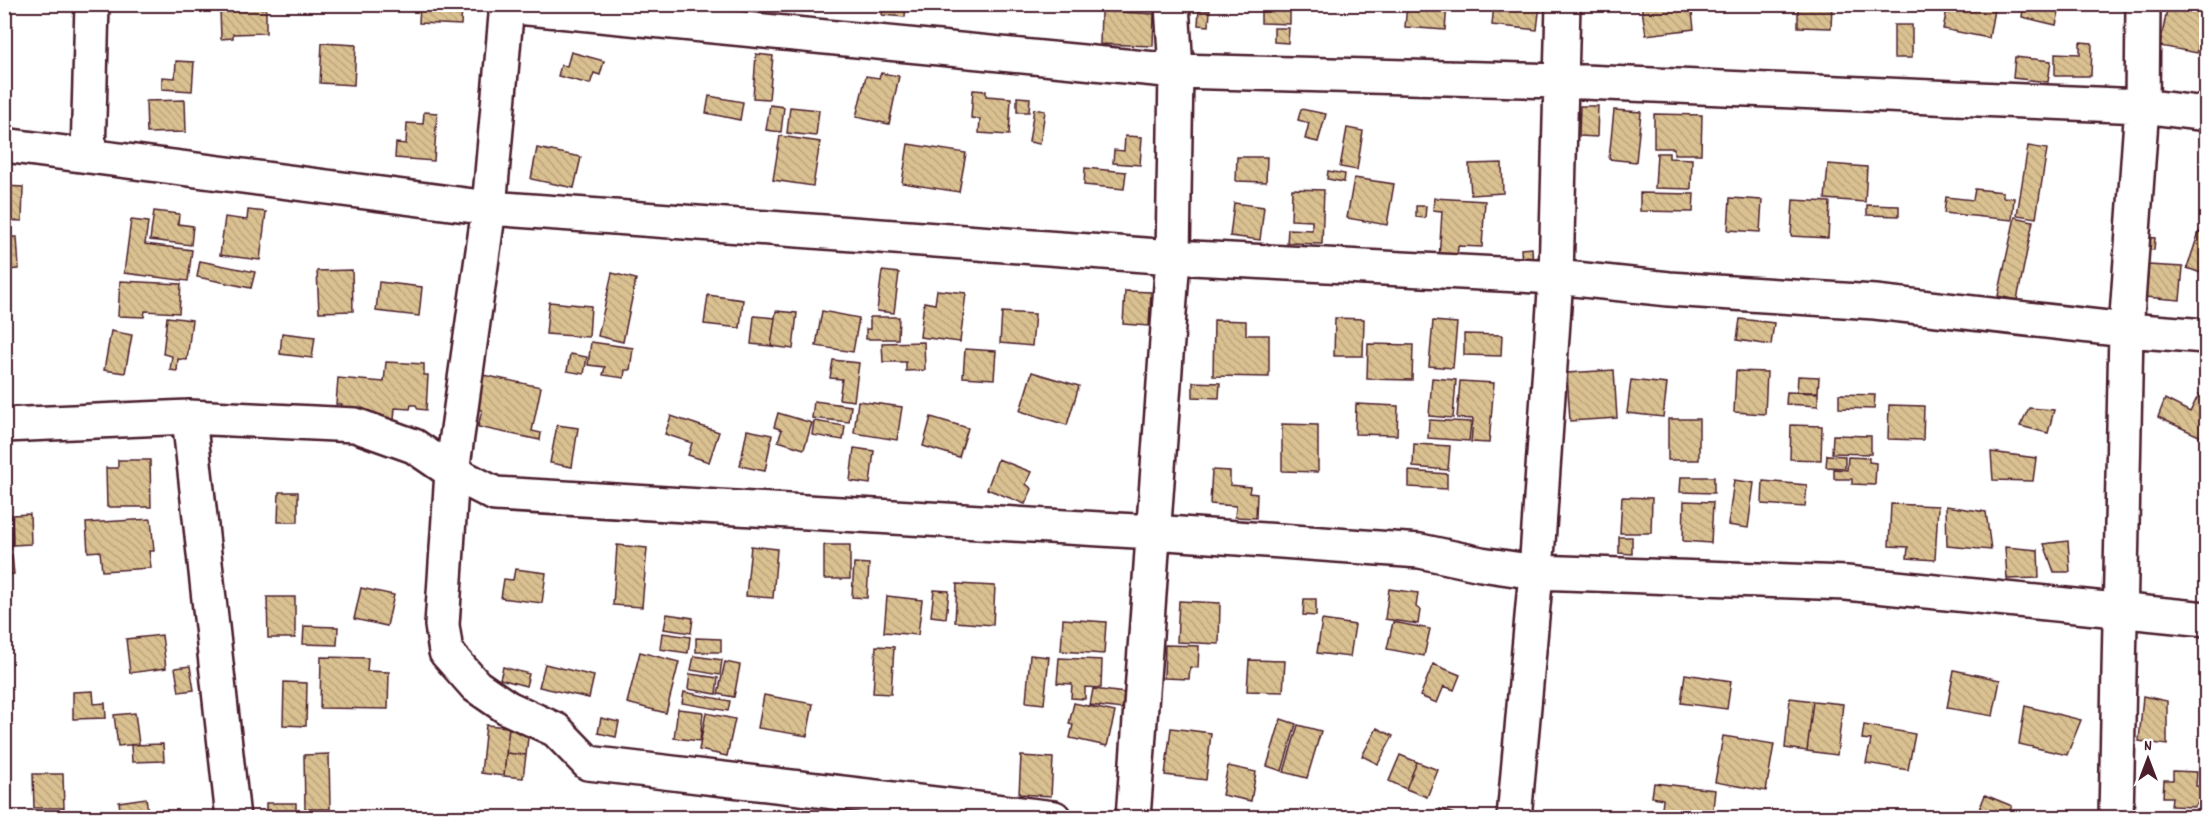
<svg xmlns="http://www.w3.org/2000/svg" width="2211" height="822" font-family="Dekko,sans-serif">
	<defs>
		<pattern id="building-back-hatch" width="6" height="6" patternUnits="userSpaceOnUse" patternTransform="scale(1.5)"><rect width="6" height="6" fill="#dac191"/><path d="M-1 5l2 2M0 0l6 6M5-1l2 2" fill="none" stroke="#bda57d"/></pattern>
	</defs>
	<rect width="100%" height="100%" fill="#fff"/>
	<filter id="ink" filterUnits="userSpaceOnUse"><feTurbulence type="fractalNoise" baseFrequency=".0167" numOctaves="2"/><feDisplacementMap in="SourceGraphic" scale="12" xChannelSelector="R" yChannelSelector="G"/><feConvolveMatrix kernelMatrix="1 2 1 2 8 2 1 2 1" color-interpolation-filters="sRGB"/></filter>
	<g filter="url(#ink)">
		<path fill="url(#building-back-hatch)" stroke="#4a1f2b" stroke-width="1.5" d="M346,4H368V8L346,7Z
			M420,4H462L461,25L419,23Z
			M883,4H906L905,17L882,15Z
			M1205,4H1250V8Z
			M1273,4H1290V24L1261,23V8L1273,9Z
			M1407,4H1447L1445,30L1405,27Z
			M1494,4H1540L1537,30L1492,25Z
			M1641,4H1691L1694,29L1646,35Z
			M1798,4H1832L1831,28L1798,27Z
			M1948,4H1995L1989,38L1943,29Z
			M2024,4H2061L2056,25L2022,17Z
			M2168,4H2187L2206,8L2197,53L2160,46Z
			M266,8V33L233,34V38L221,39L220,9Z
			M1199,10H1210L1209,26L1198,25Z
			M1101,11L1154,14L1153,46L1100,44Z
			M2206,18V53L2202,52Z
			M1894,25H1912V58H1894Z
			M1274,28H1289L1288,43L1274,42Z
			M2080,42L2092,43L2091,76H2055V53L2080,54Z
			M322,43L356,45L354,85L320,83Z
			M571,52L604,61L600,75L594,73L590,84L558,76L561,65L567,66Z
			M756,54L773,56L769,99L753,98Z
			M2015,57L2051,61L2048,82L2013,78Z
			M176,61L194,62L192,91L162,89V77L175,78Z
			M881,73L899,76L889,124L856,117L866,76L879,78Z
			M973,90L986,91V96L1011,98L1009,135L979,133L980,119L971,118Z
			M709,96L743,102L740,120L706,113Z
			M1017,97L1030,98L1029,112H1017Z
			M185,100L186,132L147,133L146,101Z
			M770,105L784,107L781,132L766,130Z
			M1580,106H1598L1597,137L1579,136Z
			M790,107L819,110L816,136L787,133Z
			M1034,109L1045,111L1040,144L1029,142Z
			M1301,109L1326,114L1318,142L1305,139L1309,123L1298,120Z
			M1614,110L1641,112L1636,162L1609,159Z
			M424,112L437,113L434,161L395,158L396,143L406,144L407,123L423,124Z
			M1654,114L1702,115L1701,154H1674V148H1654Z
			M1347,128L1363,131L1357,170L1340,167Z
			M780,136L820,142L813,186L773,180Z
			M1125,136L1142,137L1140,165L1113,163L1114,150L1124,151Z
			M908,144L966,153L959,192L902,183Z
			M2028,146L2047,149L2036,218L2017,215Z
			M537,148L581,157L574,188L531,179Z
			M1657,153H1669V158L1692,159L1691,189L1655,188Z
			M1237,157H1267L1266,182L1236,181Z
			M1502,163L1503,193L1471,195L1469,164Z
			M1828,164L1867,167L1865,202L1825,199Z
			M1085,168L1126,172L1124,189L1084,185Z
			M1328,171L1345,174L1344,182L1327,179Z
			M1354,178L1394,184L1387,225L1347,218Z
			M4,186L23,187L22,221L4,220Z
			M1292,189L1324,190L1322,244L1287,243L1288,229L1312,230V221L1291,220Z
			M1975,189L2003,192V197L2014,198L2012,220L1944,213L1946,197L1973,200Z
			M1640,193L1694,194L1693,212L1640,211Z
			M1434,198L1485,201L1482,247L1458,246L1457,261L1439,260L1442,211L1433,210Z
			M1730,198L1762,200L1760,232L1728,230Z
			M1793,200L1830,202L1828,238L1791,236Z
			M1234,203L1264,207L1260,240L1230,236Z
			M1867,205L1899,206V216L1867,215Z
			M1416,206H1426L1425,218L1416,217Z
			M248,210L266,212L260,260L220,255L225,217L247,220Z
			M154,211L179,214L178,224L193,226L191,245L150,240Z
			M2015,217L2033,221L2017,300L1998,296Z
			M131,220L148,222L145,244L192,250L188,281L124,273Z
			M2199,232L2206,234V275L2187,268Z
			M4,237H17L19,269L4,270Z
			M2144,237L2155,238L2154,250L2143,249Z
			M1532,248L1533,267H1522L1521,249Z
			M200,261L255,272L251,288L197,277Z
			M2148,265L2183,267L2180,300L2145,297Z
			M352,270L353,311L319,312L317,271Z
			M882,271L899,273L894,313L877,311Z
			M612,273L636,279L623,342L598,336Z
			M120,281L181,284L179,313L145,311L144,317L118,316Z
			M379,282L422,287L419,316L376,311Z
			M937,290L966,293L960,342L920,337L924,302L935,304Z
			M1125,291L1151,292L1149,326L1123,324Z
			M708,295L743,300L740,328L704,324Z
			M549,302L591,306L589,337L546,334Z
			M776,311L797,313L793,349L771,346Z
			M822,311L859,318L853,352L816,346Z
			M1002,312L1035,314L1032,346L1000,343Z
			M754,316L775,318L771,346L751,344Z
			M167,317L192,320L187,360L178,359L177,371L170,370L172,356L163,354Z
			M870,317H899L898,339H866V329H870Z
			M1335,318L1364,319L1363,356H1334Z
			M1740,319L1774,323L1771,345L1737,340Z
			M1214,320L1246,321V335H1269V377L1213,376Z
			M1433,321L1457,323L1453,368L1429,366Z
			M111,331L132,335L125,373L104,370Z
			M282,333L315,337L312,358L280,354Z
			M1464,334L1502,335L1501,356L1464,355Z
			M591,342L633,348L630,370H625L624,378L603,375L605,367L588,365Z
			M924,342L925,370L906,371V362H883L882,343Z
			M1368,344L1413,345L1412,380L1367,379Z
			M965,349L996,351L994,379L963,377Z
			M570,354L587,357L584,374L567,371Z
			M833,360L859,363L854,401L839,399L842,379L830,378Z
			M386,362L424,364V375H428L426,410L418,409L416,405H411L410,409L395,408L394,420L341,416L342,404H336L338,378L384,382Z
			M1614,370L1617,418L1570,421L1567,373Z
			M1736,371L1767,372L1765,414L1734,412Z
			M1032,372L1079,386L1067,425L1020,411Z
			M478,374L541,387L532,431L541,433L540,440L478,427L482,410L471,408Z
			M1798,376L1819,377L1818,392H1797Z
			M1432,378L1456,380L1453,418L1429,416Z
			M1631,380L1667,384L1663,417L1627,413Z
			M1460,381L1494,383L1489,443L1471,442L1473,419L1457,418Z
			M1193,382L1220,383L1219,398L1193,397Z
			M1787,392L1818,393V406L1786,404Z
			M1839,394L1875,395L1874,409L1839,408Z
			M2199,394L2206,400V417L2201,437L2158,417L2165,399L2190,412Z
			M814,401L851,406L849,422L812,418Z
			M858,401L902,407L897,440L854,433Z
			M1356,404L1398,406L1397,435L1355,434Z
			M1889,405L1924,406L1923,440L1888,439Z
			M2029,408L2054,410L2048,433L2020,426Z
			M778,413L812,423L804,449L778,441L782,430L774,427Z
			M671,416L719,432L709,462L688,455L692,443L665,434Z
			M931,417L968,428L959,457L923,446Z
			M1668,419H1699V460H1668Z
			M1429,420L1471,422L1469,441L1428,438Z
			M814,421L845,426L843,440L812,435Z
			M1282,424L1318,425V472L1282,471Z
			M557,425L578,428L572,467L550,463Z
			M1791,425L1822,426L1821,460L1790,459Z
			M747,430L772,435L765,471L740,466Z
			M1833,435L1871,436V454L1832,453Z
			M1414,444L1450,446L1448,470L1413,467Z
			M854,448L874,451L870,484L850,481Z
			M1991,452L2036,458L2033,481L1993,480Z
			M1827,455L1845,456V468L1826,467Z
			M1848,457L1869,458V462L1876,463L1875,485L1852,484V479H1834V469L1847,470Z
			M998,459L1031,472L1026,484L1032,489L1025,504L987,489Z
			M118,460H150L151,507H107L106,468H118Z
			M1212,470L1230,471V485L1250,487L1249,493L1257,494L1256,518L1235,517L1236,506L1210,504Z
			M1409,471L1447,474V489L1409,487Z
			M1681,477H1714V493L1680,492Z
			M1734,480L1754,483L1748,528L1728,525Z
			M1763,481L1807,485L1805,507L1762,504Z
			M279,492H298V522H278Z
			M1622,497L1652,498L1651,533H1620Z
			M1684,501L1713,502L1711,543L1683,541Z
			M1891,504L1938,506L1935,560L1907,558L1908,547L1889,546Z
			M1946,506L1986,512L1991,550L1947,546Z
			M4,512H8L11,549H4Z
			M30,514L31,544L13,545L12,515Z
			M151,519L154,551H149L151,568L102,571L100,551L88,552L86,523Z
			M2206,527V566H2203Z
			M1619,537H1632V554L1619,553Z
			M2068,541L2070,572H2054L2044,544Z
			M617,545L647,548L642,607L613,605Z
			M824,545H850V579H824Z
			M751,546L777,549L773,598L746,596Z
			M2005,547L2038,550L2039,578L2007,579Z
			M12,555L14,574L4,575V556Z
			M854,563L869,564L867,598L852,597Z
			M515,569L546,573L542,603L501,598L504,579L513,580Z
			M957,584L995,586L993,625L955,622Z
			M361,588L394,595L387,626L354,619Z
			M1389,589L1418,593L1416,607L1420,610L1418,624L1385,619Z
			M934,590L949,591L946,618L931,616Z
			M887,596L922,600L918,635L884,632Z
			M267,597H295V638H268Z
			M1304,599H1316V616L1303,615Z
			M1179,601L1220,603L1219,644L1177,642Z
			M667,614L693,618L691,633L664,629Z
			M1063,619L1106,622L1104,654L1061,651Z
			M1322,620L1355,625L1350,657L1317,653Z
			M1393,622L1430,629L1424,656L1387,649Z
			M304,626L338,627L337,645L303,644Z
			M662,633L690,637L688,653L660,649Z
			M162,635L166,668L130,673L126,639Z
			M696,638L721,639V652H696Z
			M1165,645L1199,646L1198,668L1190,667L1189,679L1164,678Z
			M876,646L894,647L891,694L873,693Z
			M640,652L679,662L666,713L627,703Z
			M1030,655L1049,657L1044,704L1026,702Z
			M694,656L722,660L720,675L691,670Z
			M321,657L368,658L367,671L389,672L388,709L320,708Z
			M1059,658L1102,660L1101,688L1085,687V699L1071,698L1072,684L1057,683Z
			M1249,660L1285,661L1283,692L1247,691Z
			M725,662L740,665L734,697L718,694Z
			M545,664L594,676L589,698L539,687Z
			M1433,664L1460,675L1454,690L1444,686L1437,703L1420,696Z
			M190,666L194,690L179,692L175,668Z
			M503,667L529,674L526,686L500,679Z
			M1954,670L2000,680L1993,716L1947,708Z
			M690,674L718,678L716,694L688,689Z
			M1685,674L1731,681L1727,709L1681,703Z
			M284,682L307,683L306,726L283,725Z
			M1093,689L1125,693L1122,709L1090,705Z
			M93,691L94,704L105,703L106,718L73,719V692Z
			M684,692L730,701L728,711L682,703Z
			M764,695L813,704L807,736L758,728Z
			M2143,696L2167,701V745L2139,741Z
			M1790,698L1813,701L1807,751L1785,748Z
			M1813,701L1843,704L1837,755L1807,751Z
			M1074,703L1115,712L1107,746L1070,738L1073,725L1069,724Z
			M2025,706L2081,720L2067,755L2019,744Z
			M678,709L703,712L700,741L674,738Z
			M135,713L139,744L118,746L114,715Z
			M706,713L735,719L727,756L699,750Z
			M601,718L619,722L616,737L598,733Z
			M1281,719L1296,724L1282,771L1267,766Z
			M486,725L509,727L504,776L481,773Z
			M1298,725L1321,731L1307,778L1284,772Z
			M1864,725L1915,734L1908,770L1866,763L1871,740L1862,739Z
			M509,727L529,729L526,755L506,753Z
			M1171,728L1211,733L1206,780L1165,775Z
			M1377,728L1393,736L1378,764L1362,756Z
			M1723,736L1774,744L1766,791L1715,782Z
			M163,744L164,761L132,762L131,745Z
			M506,753L526,755L523,778L504,776Z
			M329,754L330,809H305L304,755Z
			M1400,755L1417,762L1406,789L1389,781Z
			M1021,756L1053,758L1051,796L1019,794Z
			M1417,762L1438,770L1427,797L1406,789Z
			M1228,766L1256,772L1251,801L1222,795Z
			M2173,771L2197,772L2196,786L2206,787V802H2199L2194,807L2171,806L2172,797H2163L2164,780H2173Z
			M33,774H63L64,808H34Z
			M1654,783L1715,790L1712,818H1661L1663,799L1652,797Z
			M1985,795L2012,806L2006,818H1976Z
			M146,798L149,818H121L119,802Z
			M266,803H296V818H266Z
			M1440,809L1454,814L1453,818H1437Z"/>
		<g fill="none" stroke-linecap="round" stroke-linejoin="round">
			<defs>
				<path id="minor" d="M507,4L489,208L452,472L442,625L446,652L476,686L508,708L556,730L588,763L1054,818
					M507,6L1176,71L1560,81L2142,106L2206,114
					M4,145L489,208L1173,257L1556,277L1669,289L1875,302L2126,330L2206,336
					M88,156L92,4
					M189,417L233,818
					M4,425L189,417L355,425L414,446L452,472L495,494L1153,532L1420,551L1481,564L1536,572L1846,583L2206,619
					M1133,818L1173,257L1176,71L1172,4
					M1514,818L1536,572L1556,277L1563,4
					M2116,818L2126,330L2142,106L2143,4"/>
			</defs>
			<use href="#minor" stroke="#4a1f2b" stroke-width="38"/>
			<use href="#minor" stroke="#fff" stroke-width="33"/>
		</g>
	</g>
	<rect width="2211" height="822" fill="none" stroke="#fff" stroke-width="24"/>
	<rect x="12" y="12" width="2187" height="798" fill="none" stroke="#4a1f2b" stroke-width="2" filter="url(#ink)"/>
	<g transform="translate(2148 759)" stroke="#ffffff" stroke-width="4.5" paint-order="stroke">
	<path d="M0-4.5L10 22L0 15L-10 22Z" fill="#4a1f2b"/>
	<text y="-9" font-size="16" font-weight="bold" text-anchor="middle" fill="#4a1f2b">N</text>
	</g>
</svg>
